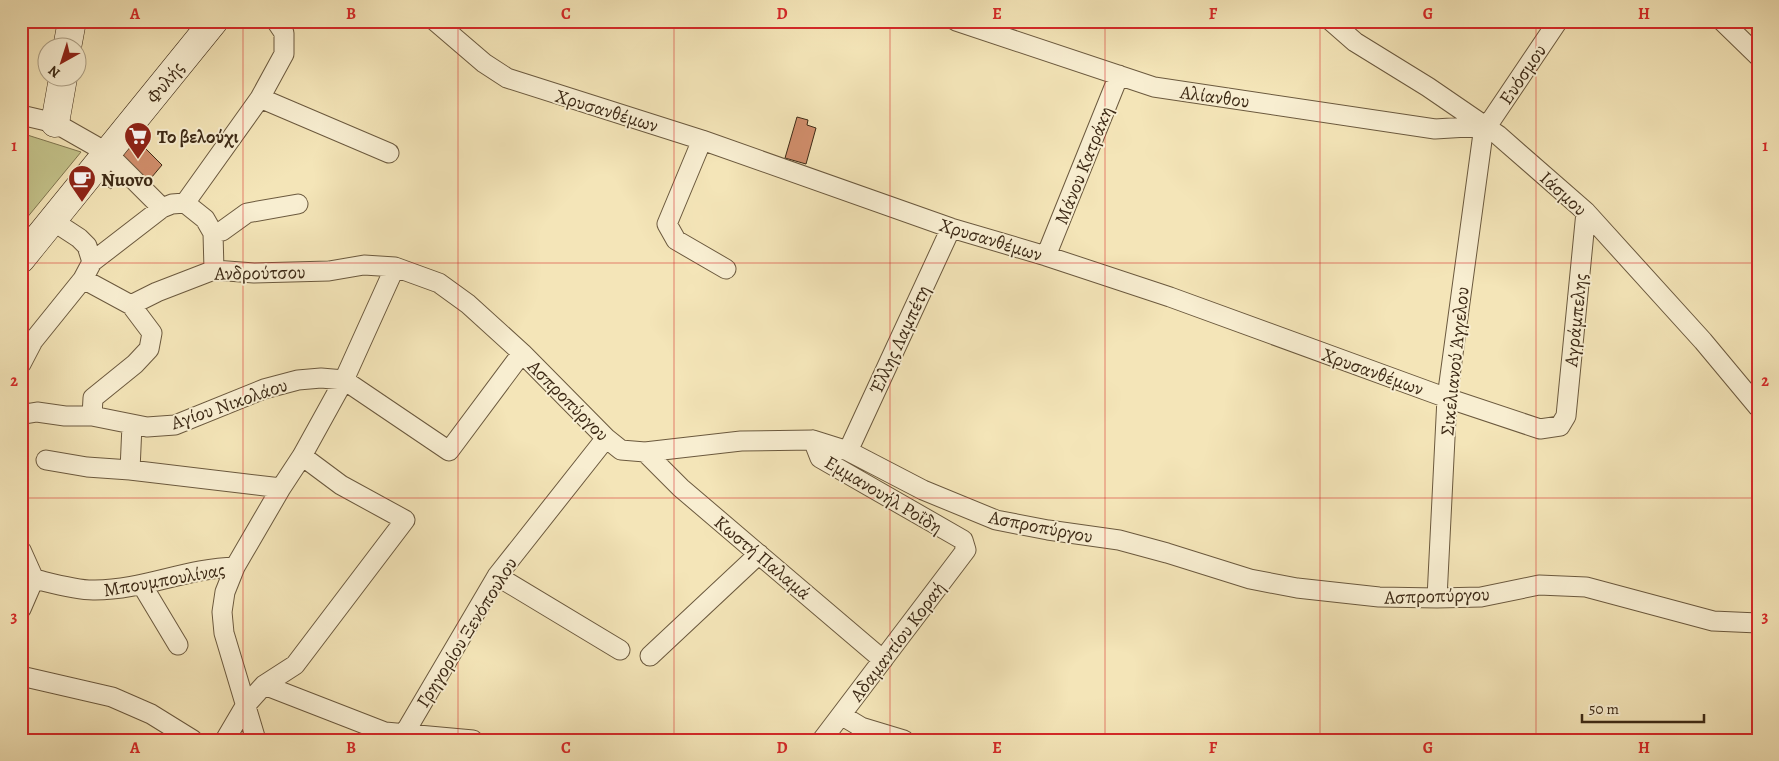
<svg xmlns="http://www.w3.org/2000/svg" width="1779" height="761" font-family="Alegreya,serif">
	<rect width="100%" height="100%" fill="#f4e5b8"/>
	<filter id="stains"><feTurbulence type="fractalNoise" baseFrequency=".004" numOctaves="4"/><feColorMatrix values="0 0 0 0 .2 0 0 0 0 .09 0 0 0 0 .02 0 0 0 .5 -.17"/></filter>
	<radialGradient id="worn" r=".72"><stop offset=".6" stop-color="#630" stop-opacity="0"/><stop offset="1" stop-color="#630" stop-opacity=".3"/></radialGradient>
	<path fill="#c3c28a" stroke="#807650" d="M21,133L81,152L21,225Z"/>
	<path fill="#d18e6c" stroke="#3d2a16" d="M797,117L808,120L807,125L816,128L806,164L785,158Z
		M131,134L162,165L146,184L113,156Z
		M111,161L122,178L111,189L97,178Z"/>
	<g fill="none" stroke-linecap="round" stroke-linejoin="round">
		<defs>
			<path id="street" d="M435,21L484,63L507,78L702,140L951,228L1046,256L1170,297L1447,398L1540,429L1560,426L1566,416L1586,212
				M956,21L1154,87L1435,129L1484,126
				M1331,21L1355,42L1428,87L1498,135L1586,212L1703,341L1758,407
				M1722,21L1758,56
				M260,98L389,153
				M21,115L55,123L106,152L162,208L172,204L185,203L205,219L213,233L214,270
				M1484,126L1492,119L1558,21
				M702,140L667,224L676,240L726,269
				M185,203L260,98L284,54V33L276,21
				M213,233L222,231L247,213L298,204
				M1046,256L1119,75
				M92,262L162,208
				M83,279L131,305L152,333L149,349L135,364L93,398L92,416
				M131,305L157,292L214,270L254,273L329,271L364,265L395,267L439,283L468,304L522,353L606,438L621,450L645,452L741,441L813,440L848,451L923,490L996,520L1048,530L1119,540L1167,553L1250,579L1297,588L1379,597L1437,598L1481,597L1539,585L1586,587L1713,621L1758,623
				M21,364L33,341L83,279L92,262L87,246L79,238L53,221
				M21,409L25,414L37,412L65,416H92L147,427L175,425L264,389L298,380L321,378L344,380L449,451L522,353
				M813,440L820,458L963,540L966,550L822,740
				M848,451L951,228
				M645,452L681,488L883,660
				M46,460L87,467L130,470L281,488
				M130,470L132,425
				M21,550L34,579L21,609
				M497,576L620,650
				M34,579C51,583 79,591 95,590C143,590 187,568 235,567
				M142,585L178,645
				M1437,598L1447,398L1484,126
				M650,656L759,554
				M21,676L112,697L151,714L193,740
				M264,685L385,732L473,740
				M841,715L861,727L904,740
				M404,734L497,576L606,438
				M225,740L245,706L264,685L295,665L405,520L341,485L302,456
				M256,740L224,633L222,612L225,592L235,567L281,488L302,456L344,380L395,267"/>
			<g id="secondary">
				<path d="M67,48L72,21"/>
				<path d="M55,123L63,78"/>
				<path id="s1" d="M21,259L214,21"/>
			</g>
		</defs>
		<use href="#street" stroke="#6b593e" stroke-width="21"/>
		<use href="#secondary" stroke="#3d2a16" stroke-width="29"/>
		<use href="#street" stroke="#f8eed1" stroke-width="19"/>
		<use href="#secondary" stroke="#f8eed1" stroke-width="28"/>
	</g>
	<path fill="none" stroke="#d62828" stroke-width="1" stroke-opacity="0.55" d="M243,21V740M458,21V740M674,21V740M890,21V740M1105,21V740M1320,21V740M1536,21V740M21,263H1758M21,498H1758"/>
	<defs>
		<symbol id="supermarket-pin" viewBox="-11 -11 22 30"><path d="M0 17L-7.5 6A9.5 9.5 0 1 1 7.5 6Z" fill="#8f2418" stroke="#f8eed1"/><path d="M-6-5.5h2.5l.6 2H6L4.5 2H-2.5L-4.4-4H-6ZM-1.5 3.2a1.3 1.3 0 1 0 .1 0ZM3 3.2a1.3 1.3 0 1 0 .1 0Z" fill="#fff"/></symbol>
		<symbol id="cafe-pin" viewBox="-11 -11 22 30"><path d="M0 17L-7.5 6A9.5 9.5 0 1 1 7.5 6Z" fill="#8f2418" stroke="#f8eed1"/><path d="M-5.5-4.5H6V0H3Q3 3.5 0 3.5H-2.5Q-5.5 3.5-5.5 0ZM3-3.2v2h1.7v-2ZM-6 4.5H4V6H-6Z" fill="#fff"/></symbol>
	</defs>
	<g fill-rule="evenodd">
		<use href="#supermarket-pin" x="122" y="120" width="32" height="43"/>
		<use href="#cafe-pin" x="66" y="163" width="32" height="43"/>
	</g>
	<g text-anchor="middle" stroke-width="4" stroke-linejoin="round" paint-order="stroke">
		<g font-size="19" fill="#3d2a16" stroke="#f8eed1">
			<text transform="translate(1522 74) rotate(-56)" y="7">Ευόσμου</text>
			<text dy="7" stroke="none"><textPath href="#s1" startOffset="228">Φυλής</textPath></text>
			<text transform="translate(1215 96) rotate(8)" y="7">Αλίανθου</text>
			<text transform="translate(607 110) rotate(17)" y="7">Χρυσανθέμων</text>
			<text transform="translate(1083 165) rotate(-68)" y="7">Μάνου Κατράκη</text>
			<text transform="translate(1564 193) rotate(42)" y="7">Ιάσμου</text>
			<text transform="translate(991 239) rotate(17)" y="7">Χρυσανθέμων</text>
			<text transform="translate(260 272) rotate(-1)" y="7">Ανδρούτσου</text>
			<text transform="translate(1575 320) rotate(-84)" y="7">Αγράμπελης</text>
			<text transform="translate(899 339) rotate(-65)" y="7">Έλλης Λαμπέτη</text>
			<text transform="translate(1454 361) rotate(-84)" y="7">Σικελιανού Άγγελου</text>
			<text transform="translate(1373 371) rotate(20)" y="7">Χρυσανθέμων</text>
			<text transform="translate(569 400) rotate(45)" y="7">Ασπροπύργου</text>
			<text transform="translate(229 403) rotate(-19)" y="7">Αγίου Νικολάου</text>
			<text transform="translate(884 494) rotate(31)" y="7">Εμμανουήλ Ροΐδη</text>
			<text transform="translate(1041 526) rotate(11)" y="7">Ασπροπύργου</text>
			<text transform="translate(763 557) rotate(40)" y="7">Κωστή Παλαμά</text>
			<text transform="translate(164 579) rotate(-10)" y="7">Μπουμπουλίνας</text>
			<text transform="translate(1437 595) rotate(-2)" y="7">Ασπροπύργου</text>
			<text transform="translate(466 632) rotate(-58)" y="7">Γρηγορίου Ξενόπουλου</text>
			<text transform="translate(897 641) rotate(-53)" y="7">Αδαμαντίου Κοραή</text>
		</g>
		<g font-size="19" font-weight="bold" fill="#3d2a16" stroke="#f8eed1" text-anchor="start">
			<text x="157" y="143">Το βελούχι</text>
			<text x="101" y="186">Nuovo</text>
		</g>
	</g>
	<rect width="1779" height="761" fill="none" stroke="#f4e5b8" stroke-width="55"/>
	<g transform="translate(62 62) rotate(219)"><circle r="24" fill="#f8eed1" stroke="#ada086"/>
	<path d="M0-4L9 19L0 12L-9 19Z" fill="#8f2418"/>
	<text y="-8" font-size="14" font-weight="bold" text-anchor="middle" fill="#3d2a16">N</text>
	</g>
	<path d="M1582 714v8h122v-8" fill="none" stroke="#3d2a16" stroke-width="2.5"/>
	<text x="1589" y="714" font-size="15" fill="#3d2a16" stroke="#f8eed1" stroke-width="4" paint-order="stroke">50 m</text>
	<rect x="28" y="28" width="1724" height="706" fill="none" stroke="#d62828" stroke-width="2"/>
	<g font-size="16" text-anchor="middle" font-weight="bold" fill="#d62828">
		<text x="135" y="19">A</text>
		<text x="351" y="19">B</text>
		<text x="566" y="19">C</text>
		<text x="782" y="19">D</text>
		<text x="997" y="19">E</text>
		<text x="1213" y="19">F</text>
		<text x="1428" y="19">G</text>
		<text x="1644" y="19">H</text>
		<text x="14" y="151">1</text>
		<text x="1765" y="151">1</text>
		<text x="14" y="386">2</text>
		<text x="1765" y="386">2</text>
		<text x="14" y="622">3</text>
		<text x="1765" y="622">3</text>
		<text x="135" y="753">A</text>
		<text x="351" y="753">B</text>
		<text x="566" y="753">C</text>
		<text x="782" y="753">D</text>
		<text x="997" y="753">E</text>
		<text x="1213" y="753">F</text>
		<text x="1428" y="753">G</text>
		<text x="1644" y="753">H</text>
	</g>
	<rect width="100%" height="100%" filter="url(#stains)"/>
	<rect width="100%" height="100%" fill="url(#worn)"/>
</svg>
